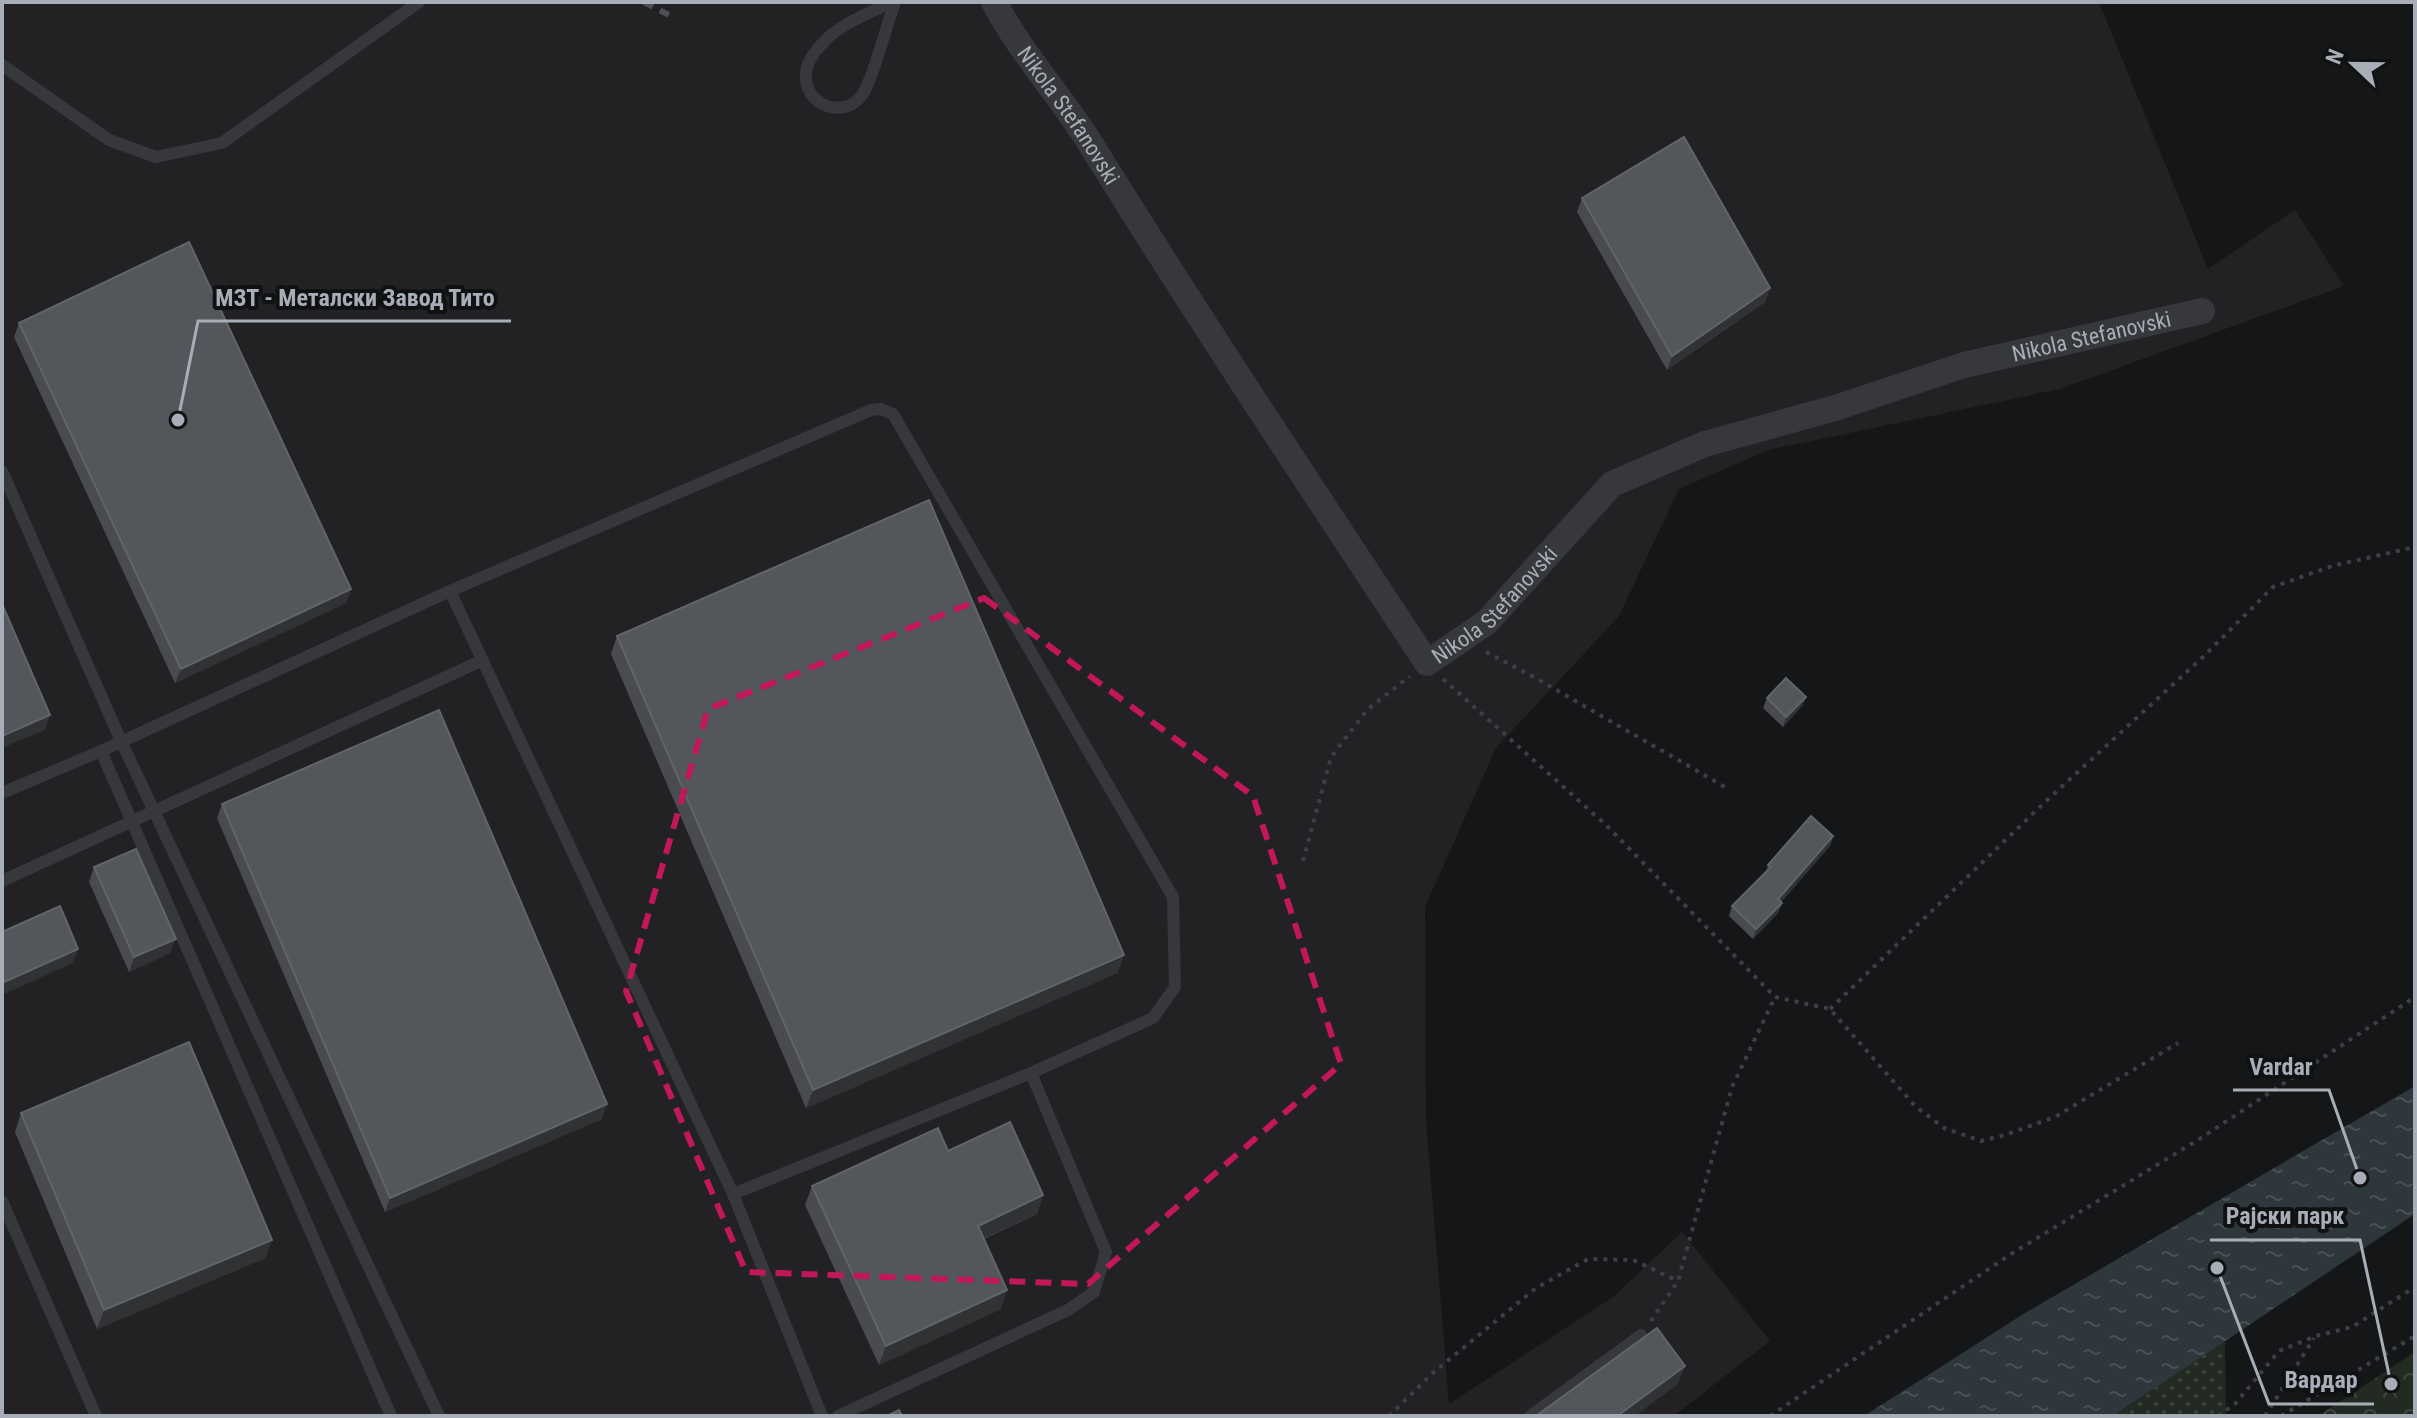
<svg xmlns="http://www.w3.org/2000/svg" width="2417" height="1418" font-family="'Roboto Condensed',sans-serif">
	<defs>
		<pattern id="grass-dots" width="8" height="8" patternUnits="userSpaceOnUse" patternTransform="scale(2)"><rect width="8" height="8" fill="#222a22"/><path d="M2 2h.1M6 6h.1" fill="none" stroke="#3f4640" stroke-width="1.8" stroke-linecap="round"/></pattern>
		<pattern id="forest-crowns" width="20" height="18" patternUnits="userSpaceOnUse" patternTransform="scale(2)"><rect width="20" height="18" fill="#222a22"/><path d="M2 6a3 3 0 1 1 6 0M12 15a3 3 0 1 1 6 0" fill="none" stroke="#3f4640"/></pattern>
		<pattern id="water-ripples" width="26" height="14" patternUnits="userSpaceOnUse" patternTransform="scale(2)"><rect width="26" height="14" fill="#2e373c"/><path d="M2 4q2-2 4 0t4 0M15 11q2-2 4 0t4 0" fill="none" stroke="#495156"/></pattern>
	</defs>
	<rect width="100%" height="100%" fill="#151617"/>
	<path fill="#222224" d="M2,2H2099L2208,269L2295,210L2344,286L2060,389L1768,450L1679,489L1619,616L1496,748L1425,907L1426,1120L1449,1404L1613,1297L1682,1232L1770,1341L1674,1416H2Z"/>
	<path fill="url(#grass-dots)" d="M2225,1340L2226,1416H2113L2127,1407Z"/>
	<path fill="url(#forest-crowns)" d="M2415,1352V1416H2318Z"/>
	<path fill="url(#water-ripples)" d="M2415,1086V1214L2113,1416H1864L2025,1313Z"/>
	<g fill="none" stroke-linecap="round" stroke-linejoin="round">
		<path stroke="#3d3f43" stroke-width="4" stroke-dasharray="4 6" stroke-linecap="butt" d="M1486,652L1532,676L1725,787
			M1443,679L1605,824L1775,997L1830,1009L1915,1106L1944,1128L1981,1141L2005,1135L2055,1117L2178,1043
			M1303,861L1331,757L1367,710L1410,676
			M1830,1009L2044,803L2204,656L2273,587L2332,566L2415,547
			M1651,1321L1678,1281L1732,1087L1775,997
			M1389,1416L1434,1372L1536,1288L1588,1259L1633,1260L1678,1281
			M1770,1416L2011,1254L2201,1138L2415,997
			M2218,1416L2235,1404L2279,1351L2316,1336L2352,1327L2415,1287
			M2265,1416L2314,1338
			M2281,1416L2415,1336"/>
		<path stroke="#37383c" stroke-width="12" d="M892,2C870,13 839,24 823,43C815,51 806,63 806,75C804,104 843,121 862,95C873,80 887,23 895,2
			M2,65L109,140L156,157L222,143L419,2
			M2,471L121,741L439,1416
			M450,591L871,410L881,409L893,414L1173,897L1175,987L1153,1018L1031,1073L733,1194
			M101,751L391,1416
			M2,793L101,751L450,591L733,1194L822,1416
			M2,881L483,660
			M2,1201L96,1416
			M838,1416L1068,1310L1094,1292L1106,1252L1031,1073
			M1530,1416L1641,1335"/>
		<path stroke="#37383c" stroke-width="26" id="s1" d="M994,2C1020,52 1060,95 1090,143C1199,319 1313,490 1427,663L1487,622L1612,484L1705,444L1835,408L1964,365L2202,311"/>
		<path stroke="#4e5055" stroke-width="6" stroke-dasharray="10 8" stroke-linecap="butt" d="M644,2L669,15"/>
	</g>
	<path fill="#494b4f" d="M1582,198L1770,288L1765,302L1667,370L1577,212Z
		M19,323L351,589L346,603L175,683L14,337Z
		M617,636L1124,955L1117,973L806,1108L611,654Z
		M1806,697L1802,706L1783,727L1763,708L1767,698Z
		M222,804L602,1119L385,1212L217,818Z
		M1833,836L1830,846L1781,902L1782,903L1778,913L1753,939L1729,916L1732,906L1766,872L1768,865Z
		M94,867L170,953L129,972L89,882Z
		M21,1113L272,1240L265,1258L97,1329L15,1132Z
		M948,1151L1043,1195L1037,1214L984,1239L1001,1309L879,1365L805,1205L812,1186Z"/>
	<path fill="#303234" d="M1770,288L1765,302L1667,370L1672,356Z
		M351,589L346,603L175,683L181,669Z
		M1806,697L1802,706L1783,727L1786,717Z
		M50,715L45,730L2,748V736Z
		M1833,836L1830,846L1775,909L1778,899Z
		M1782,903L1778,913L1753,939L1756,929Z
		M176,939L170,953L129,972L134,957Z
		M78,949L73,963L2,995V983Z
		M1124,955L1117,973L806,1108L813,1090Z
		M607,1104L602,1119L385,1212L390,1198Z
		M1043,1195L1037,1214L971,1244L978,1226Z
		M272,1240L265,1258L97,1329L104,1310Z
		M1007,1290L1001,1309L879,1365L886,1346Z
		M1685,1366L1678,1384L1635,1416H1617Z"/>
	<path fill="#53565a" stroke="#616469" stroke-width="2" d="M1684,137L1770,288L1672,356L1582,198Z
		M189,242L351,589L181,669L19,323Z
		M929,500L1124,955L813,1090L617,636Z
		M2,604L50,715L2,736Z
		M1786,678L1806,697L1786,717L1767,698Z
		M439,710L607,1104L390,1198L222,804Z
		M1811,816L1833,836L1778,899L1782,903L1756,929L1732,906L1771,867L1768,865Z
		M136,849L176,939L134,957L94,867Z
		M60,906L78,949L2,983V932Z
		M189,1042L272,1240L104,1310L21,1113Z
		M1010,1122L1043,1195L978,1226L1007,1290L886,1346L812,1186L938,1128L948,1151Z
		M1657,1328L1685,1366L1617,1416H1536Z
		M899,1410L902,1416H887Z"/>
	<path fill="none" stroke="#c2185b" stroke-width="6" stroke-dasharray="16 10" stroke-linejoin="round" d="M984,598L1253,796L1341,1064L1088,1284L746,1272L626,991L708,709Z"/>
	<g text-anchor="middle" stroke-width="8" stroke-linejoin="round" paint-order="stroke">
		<g font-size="22" fill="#a8aeb7" stroke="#101112">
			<text dy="8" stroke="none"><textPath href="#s1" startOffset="136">Nikola Stefanovski</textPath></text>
			<text dy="8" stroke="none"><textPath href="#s1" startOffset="1552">Nikola Stefanovski</textPath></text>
			<text dy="8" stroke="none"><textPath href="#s1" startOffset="880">Nikola Stefanovski</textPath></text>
		</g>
	</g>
	<path fill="none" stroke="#a8aeb7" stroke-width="3" d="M178 420L198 321H511M2360 1178L2329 1090H2233M2391 1384L2360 1240H2210M2217 1268L2269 1404H2374"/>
	<g fill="#a8aeb7" stroke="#101112" stroke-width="3">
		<circle cx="178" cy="420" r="8"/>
		<circle cx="2360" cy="1178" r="8"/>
		<circle cx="2391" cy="1384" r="8"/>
		<circle cx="2217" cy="1268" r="8"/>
	</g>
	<g font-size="24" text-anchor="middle" font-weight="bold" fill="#a8aeb7" stroke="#101112" stroke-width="8" stroke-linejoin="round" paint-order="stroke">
		<text x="355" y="306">МЗТ - Металски Завод Тито</text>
		<text x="2281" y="1075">Vardar</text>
		<text x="2285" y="1224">Рајски парк</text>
		<text x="2321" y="1388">Вардар</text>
	</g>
	<rect width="2417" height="1418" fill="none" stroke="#a8aeb7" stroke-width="8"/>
	<g transform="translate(2353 64) rotate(292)" stroke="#101112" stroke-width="6" paint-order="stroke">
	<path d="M0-6L14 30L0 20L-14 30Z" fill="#a8aeb7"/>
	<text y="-12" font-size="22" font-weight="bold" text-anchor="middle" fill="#a8aeb7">N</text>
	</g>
</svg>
